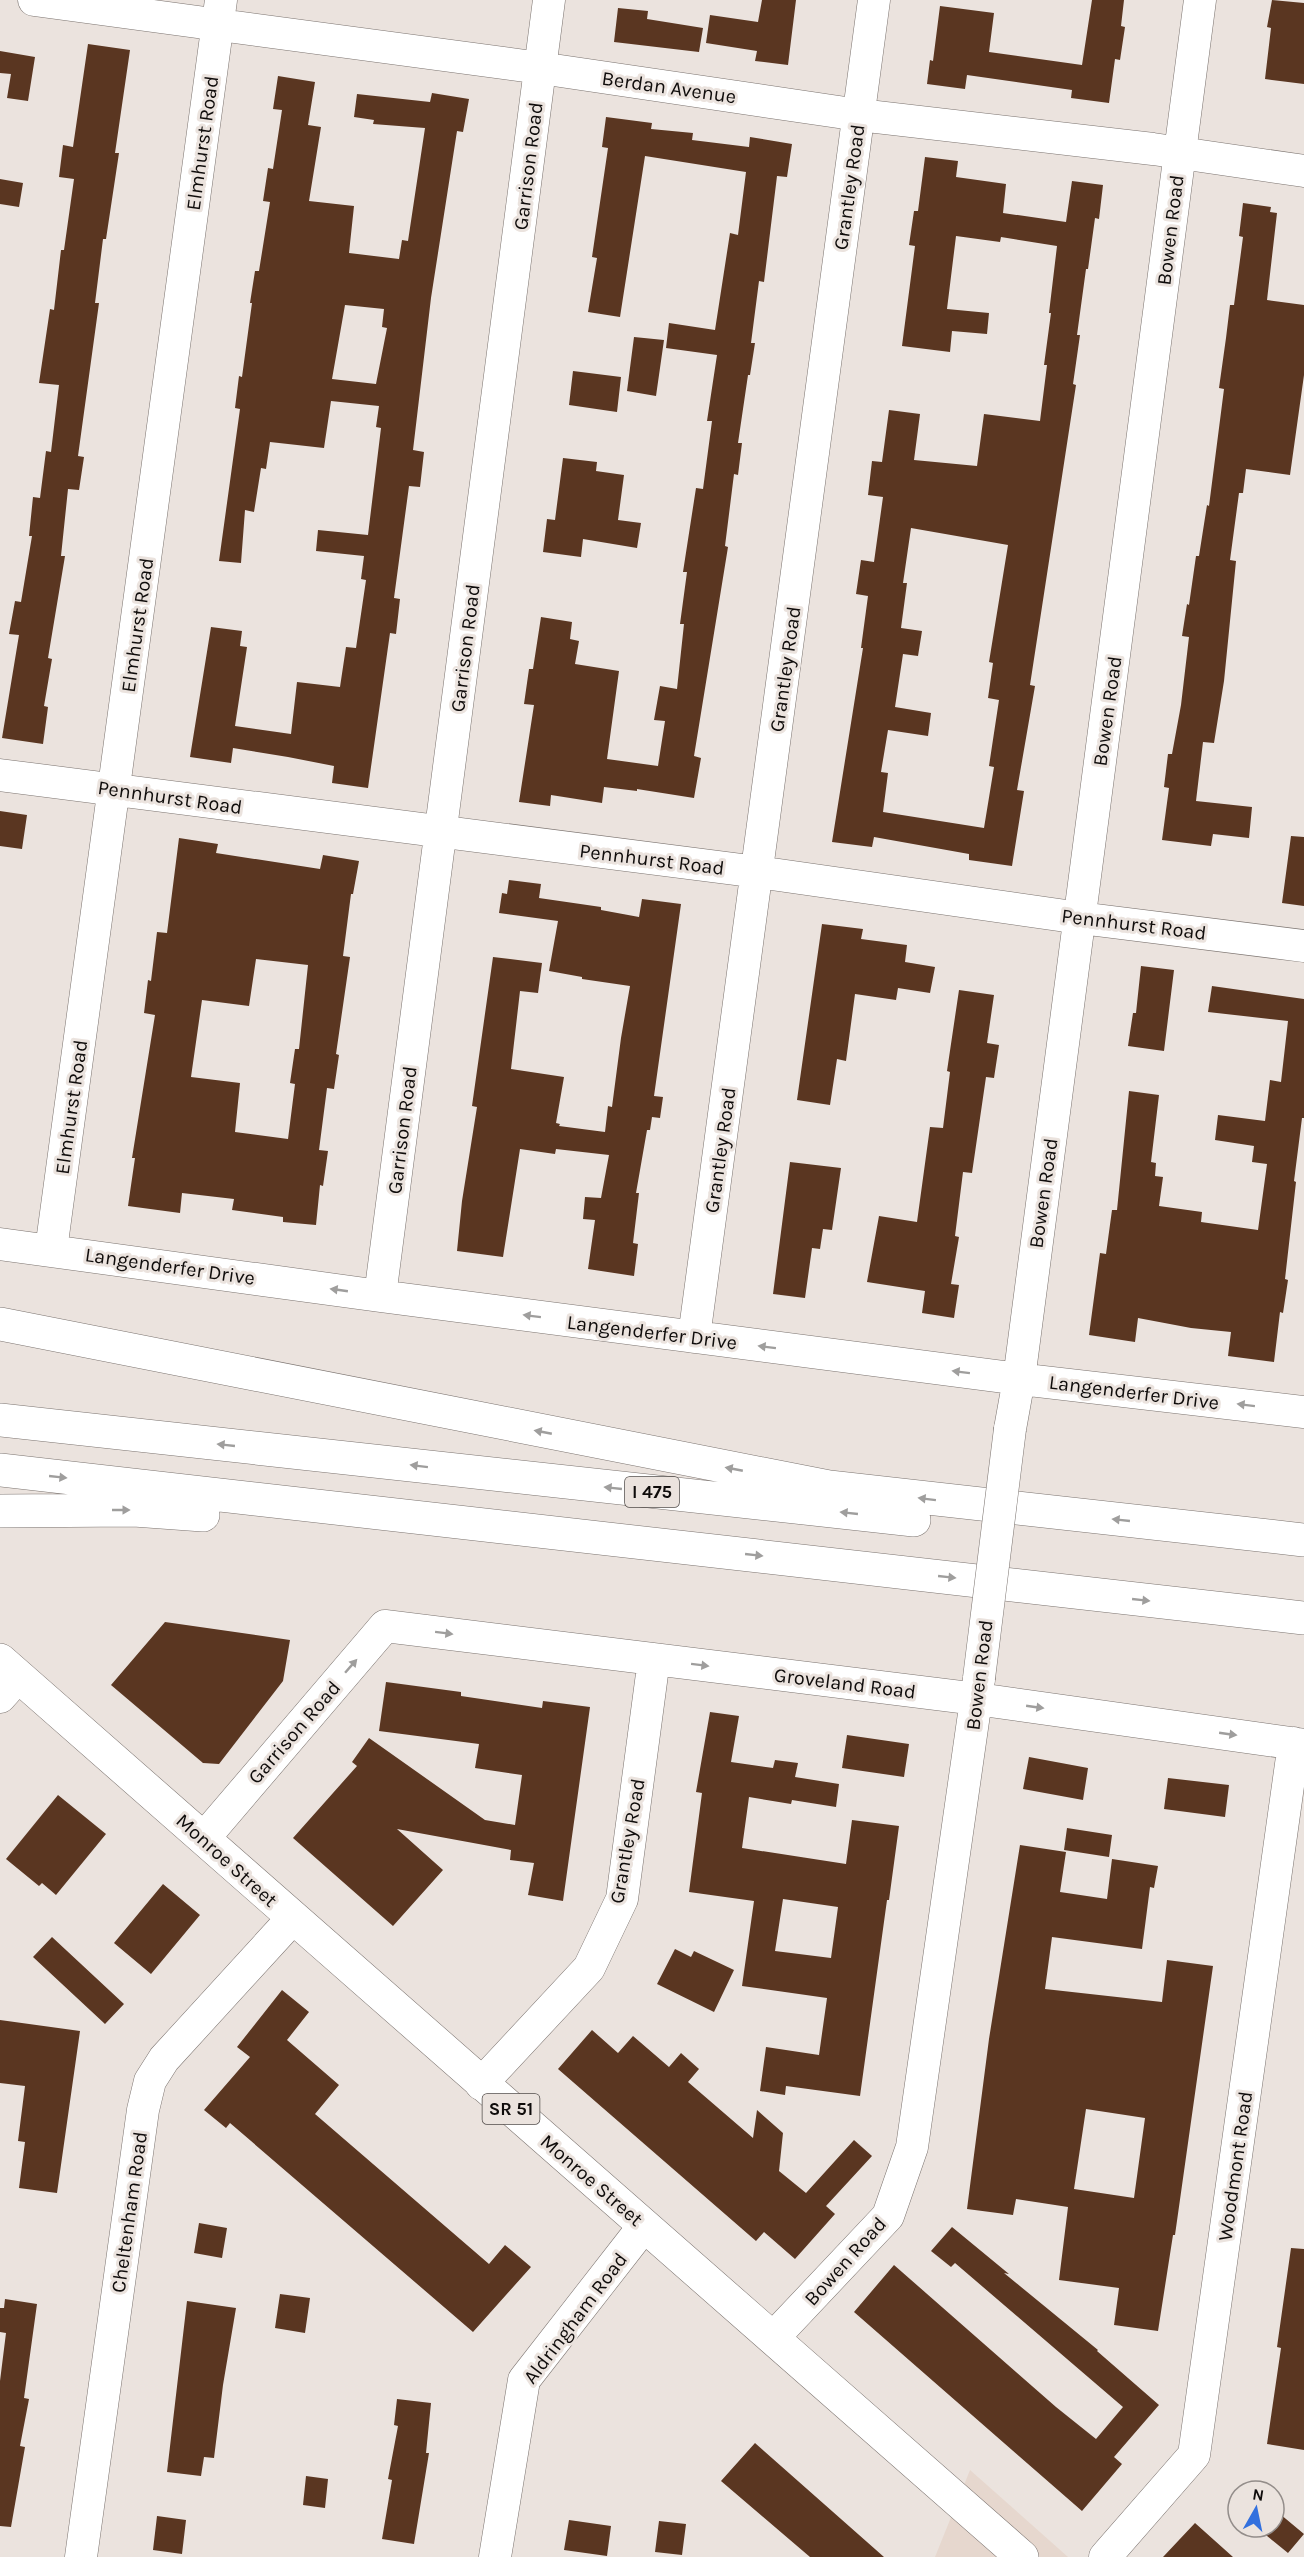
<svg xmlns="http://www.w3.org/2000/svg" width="1304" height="2557" font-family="Karla,sans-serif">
	<rect width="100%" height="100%" fill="#ebe3de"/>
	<path fill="#e6d7ce" d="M970,2470L1068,2557H935Z"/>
	<path fill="#5a3621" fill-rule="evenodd" d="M762,0H796L788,65L755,61L757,51L706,43L710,15L758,22Z
		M1092,0H1124L1121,26L1125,27L1120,60L1115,59L1109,103L1071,98L1072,90L967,75L965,89L927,84L930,60L933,61L940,6L994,13L989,52L1082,65Z
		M1272,0L1304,3V84L1265,79L1271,28L1267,27Z
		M618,8L648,11L647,19L703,28L699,52L614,42Z
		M88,44L130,50L115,153H119L106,239H103L95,303H99L78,456L84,457L79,490L68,489L61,556H65L48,658L52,659L44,706L48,707L43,744L2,738L19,635L9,634L15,601L21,602L32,536H29L33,497L40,498L46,451L51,452L59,385L39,383L50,309L54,310L61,250H64L74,179L59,177L63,145L73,147Z
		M0,51L35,57L28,101L7,98L11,74L0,73Z
		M278,76L315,82L308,125L321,127L309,201L354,206L349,253L399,259L402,240L408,241L425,128L373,124L374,120L354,117L357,94L430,102L432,93L469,99L463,132L457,131L431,298L413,450L424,452L420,487L409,486L394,598L400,599L396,634L390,633L368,788L332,783L334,766L288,757L233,748L231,763L190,757L211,627L242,631L240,646L247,647L235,726L291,734L297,682L340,687L346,647L356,648L366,580L361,579L364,556L316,551L318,530L368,535L381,428L376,427L379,406L331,401L324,448L270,442L266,469L261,468L254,512L245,510L241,563L219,561L240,409L235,408L239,376L242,377L252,303H250L255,271H259L270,202L263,201L268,168L273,169L282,110L273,109ZM345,305L384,309L382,327L387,328L376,384L332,379Z
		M606,117L652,123L651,129L693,133L692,140L749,147L750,137L792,144L787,177L777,176L764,282L759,281L751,343H755L750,375H748L738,443H742L738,475L734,474L725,546L728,547L694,756L701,758L694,798L637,789V791L604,787L602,803L551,795L550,806L519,802L534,705L524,704L529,669H533L541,617L572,622L570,639L579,641L575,664L619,671L607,759L658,766L665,721L654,720L660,686L677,689L684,624H680L687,572H683L696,488L703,489L712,421H707L717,355L666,348L669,323L715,330L730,233L738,235L746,172L645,156L620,317L588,312L597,258L592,257L608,148L602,147Z
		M925,157L958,161L956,177L1006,184L1003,213L1066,222L1072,181L1103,185L1099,219L1095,218L1088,269H1086L1077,335H1080L1073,384L1076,385L1030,685L1035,686L1017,790L1024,791L1012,866L969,860V854L874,837L872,847L832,842L863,648H861L868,596L856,594L861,560L874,562L883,497L868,495L872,461L882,462L889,410L920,414L914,460L977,466L984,414L1040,421L1047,365H1044L1051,313H1049L1057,246L1001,237L1000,242L956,236L947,309L989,313L987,334L952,331L950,352L902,346L915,246L909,245L914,211H918ZM911,528L1008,545L989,662L993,663L988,698L999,700L989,766L994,767L984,828L883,812L888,773L881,772L888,730L928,736L931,713L895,707L903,654L918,656L922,631L901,628L907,583H903Z
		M0,179L23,183L19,207L0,204Z
		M1243,203L1271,207L1270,212L1277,213L1267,300L1304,305V375L1290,475L1246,469L1243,493H1239L1230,560L1236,561L1224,681L1214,743L1203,742L1196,801L1252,807L1249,838L1213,834L1211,846L1162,840L1169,788L1164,787L1168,754H1172L1181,705L1189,637L1182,636L1187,604L1189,605L1196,556H1199L1207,505L1209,506L1224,389L1219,388L1226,338L1230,305H1234L1243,237L1239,236Z
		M634,337L664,340L656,396L627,391Z
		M573,371L621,377L617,412L569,405Z
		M563,458L597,462L596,471L624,475L618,520L641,523L637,548L583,539L581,557L543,552L547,519L555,520Z
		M0,811L27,815L22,849L0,846Z
		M1291,836L1304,837V906L1282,903Z
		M179,838L218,844L216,853L320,869L323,855L359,861L353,894H351L343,956L350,957L336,1054L339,1055L334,1089L327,1088L319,1150L328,1151L323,1186L320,1185L316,1225L283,1222V1217L232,1210L234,1199L182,1193L180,1213L128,1206L135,1158H132L155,1015L144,1013L148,980L151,981L157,932L167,933ZM256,959L308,965L299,1049H295L290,1083L295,1084L288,1139L235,1132L240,1083L191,1077L202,1000L249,1006Z
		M509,880L541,884L539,898L601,907V910L639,917L642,899L681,904L654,1096L663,1097L660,1118L652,1117L650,1130H647L636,1193H639L633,1243L638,1244L634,1276L588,1269L595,1220L583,1219L585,1197L601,1198L609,1155L556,1149L555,1154L520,1149L503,1257L457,1251L462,1201L477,1107L472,1106L493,957L542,963L538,993L520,991L511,1069L564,1077L556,1123L560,1124L559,1126L605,1132L608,1106L612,1107L621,1038L630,986L582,979V977L549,971L558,921L499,913L502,893L507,894Z
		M822,924L863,929L861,939L907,945L905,962L935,967L930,993L898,988L896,1000L855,994L846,1061L837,1059L830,1105L797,1100Z
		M1141,966L1174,970L1164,1051L1128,1046L1133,1013H1136Z
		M1212,986L1304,999V1118H1302L1294,1181L1296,1182L1285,1279L1288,1280L1283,1313L1280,1312L1274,1362L1228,1356L1231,1332L1191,1328L1138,1318L1135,1342L1089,1335L1100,1253L1106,1254L1112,1210H1117L1129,1091L1159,1095L1151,1162L1156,1163L1155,1176L1163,1177L1159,1206L1202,1212L1201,1222L1258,1230L1267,1164L1252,1162L1254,1146L1215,1140L1218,1115L1265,1121L1270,1080L1281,1082L1288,1021L1208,1012Z
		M959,990L994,995L987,1043L999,1045L994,1078L986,1077L972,1173L963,1172L955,1236L959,1237L951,1284L959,1285L954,1318L922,1313L925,1291L867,1282L879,1216L917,1222L930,1127L943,1128L950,1072L947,1071Z
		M790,1162L841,1168L832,1230L823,1229L820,1249L812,1248L805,1298L773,1294Z
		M165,1622L290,1640L283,1681L219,1764L203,1763L111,1685Z
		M386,1682L461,1692V1696L542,1708L543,1701L590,1707L563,1901L528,1895L534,1863L510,1860L511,1850L397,1829L443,1870L393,1926L293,1838L357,1766L352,1762L369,1738L485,1820L515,1825L522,1775L475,1768L479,1744L379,1731Z
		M710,1712L739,1716L731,1762L773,1768L775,1760L798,1763L795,1777L839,1784L836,1807L792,1800L791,1804L749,1797L742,1848L846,1864L852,1820L899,1826L889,1900H887L860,2096L786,2086L785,2095L760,2091L766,2047L819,2055L827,1998L742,1986L754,1901L689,1892L702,1793L696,1792ZM783,1899L838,1907L831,1958L775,1951Z
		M847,1735L909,1744L904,1777L842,1768Z
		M1029,1757L1088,1768L1083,1800L1023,1789Z
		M1168,1778L1229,1785L1225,1817L1164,1809Z
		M58,1795L106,1834L56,1895L42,1883L39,1886L6,1859Z
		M1067,1828L1112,1835L1109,1857L1064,1850Z
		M1020,1845L1066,1852L1060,1892L1107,1899L1112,1859L1158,1866L1154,1888L1150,1887L1142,1949L1052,1937L1045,1989L1162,2002L1167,1960L1213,1966L1175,2235H1173L1158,2331L1114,2325L1119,2288L1059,2280L1068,2207L1016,2199L1013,2215L967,2209L989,2039ZM1086,2109L1145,2118L1134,2198L1074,2189Z
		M163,1884L200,1915L151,1974L114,1943Z
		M52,1937L124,2004L105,2024L33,1957Z
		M675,1949L691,1957L694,1951L734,1970L714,2012L657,1984Z
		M282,1990L309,2012L287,2040L339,2085L315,2114L489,2264L505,2245L531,2267L473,2332L230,2123L226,2128L204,2110L250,2057L237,2047Z
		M0,2020L80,2031L57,2193L19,2188L25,2142L18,2141L25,2086L0,2083Z
		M592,2030L618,2053L633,2036L669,2067L681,2053L699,2069L688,2082L753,2138L757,2110L783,2133L779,2171L806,2193L854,2140L872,2156L826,2206L835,2214L795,2259L764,2232L756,2241L558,2069Z
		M199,2223L227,2228L222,2258L194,2253Z
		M952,2227L1009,2274L1004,2273L1098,2350L1097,2351L1159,2405L1114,2457L1122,2464L1082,2511L854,2312L894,2265L1056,2407L1096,2439L1123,2407L955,2263L951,2267L931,2251Z
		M1291,2248L1304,2249V2450L1267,2444L1281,2348L1277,2347Z
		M280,2294L310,2298L305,2333L275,2328Z
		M5,2299L37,2304L24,2398L29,2399L20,2446L25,2447L11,2527L0,2526V2381L6,2333L0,2332V2308H4Z
		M187,2301L236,2308L223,2385L214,2458L204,2457L201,2476L167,2472Z
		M397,2399L431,2403L426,2453H429L414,2544L382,2539L392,2480L388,2479L398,2426L394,2425Z
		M755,2443L884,2557H810L721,2481Z
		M306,2476L328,2479L325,2508L303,2505Z
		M1274,2509L1304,2534L1288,2553L1256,2527H1274Z
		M157,2516L186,2520L182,2554L153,2550Z
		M569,2520L611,2526L607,2556L564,2550Z
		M659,2521L686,2524L682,2555L655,2552Z
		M1195,2523L1233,2557H1163Z"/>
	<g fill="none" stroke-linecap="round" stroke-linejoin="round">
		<defs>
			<path id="street" d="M34,0L540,68L859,115L1153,149L1304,171
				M0,775L758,872L1080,918L1304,946
				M0,1244L380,1296L1019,1379L1304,1412
				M51,1250L221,0
				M380,1296L549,0
				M694,1337L874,0
				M1010,1429L1019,1379L1200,0
				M0,1697L18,1677
				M204,1838L385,1626L977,1699L1304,1745
				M481,2084L589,1968L622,1899L654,1659
				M773,2338L888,2216L912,2147L979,1679
				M81,2557L143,2110L150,2081L164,2059L292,1919
				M495,2557L524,2380L644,2226
				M1105,2557L1194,2455L1294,1743"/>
			<path id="primary" d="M0,1660L1022,2557"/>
			<path id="highway" d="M0,1324L829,1487L1304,1540
				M0,1420L914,1520
				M0,1470L1304,1618
				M0,1511L134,1510L203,1515"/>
		</defs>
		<use href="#street" stroke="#7b736f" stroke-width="33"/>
		<use href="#primary" stroke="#7b736f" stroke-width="34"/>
		<use href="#highway" stroke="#7b736f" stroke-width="34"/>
		<use href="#street" stroke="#fff" stroke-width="32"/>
		<use href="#primary" stroke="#fff" stroke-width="33"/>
		<use href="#highway" stroke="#fff" stroke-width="33"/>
		<defs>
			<path id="street-bridge" d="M979,1678L1010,1429"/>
		</defs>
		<use href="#street-bridge" stroke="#7b736f" stroke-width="33" stroke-linecap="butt"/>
		<use href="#street-bridge" stroke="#fff" stroke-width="32"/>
	</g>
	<defs><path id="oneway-solid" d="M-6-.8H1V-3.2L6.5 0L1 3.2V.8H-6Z" transform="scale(1.5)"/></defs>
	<g fill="#9f9e9d">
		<use href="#oneway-solid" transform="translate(339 1290) rotate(-172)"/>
		<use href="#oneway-solid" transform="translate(532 1316) rotate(-173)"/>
		<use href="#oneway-solid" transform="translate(767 1347) rotate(-173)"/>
		<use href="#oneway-solid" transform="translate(961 1372) rotate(-173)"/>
		<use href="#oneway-solid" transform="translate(1246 1405) rotate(-173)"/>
		<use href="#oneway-solid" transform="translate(543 1432) rotate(-169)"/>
		<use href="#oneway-solid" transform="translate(226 1445) rotate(-174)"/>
		<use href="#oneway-solid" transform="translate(419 1466) rotate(-173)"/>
		<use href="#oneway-solid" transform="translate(734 1469) rotate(-169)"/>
		<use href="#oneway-solid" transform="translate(58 1477) rotate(6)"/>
		<use href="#oneway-solid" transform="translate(613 1488) rotate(-174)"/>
		<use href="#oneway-solid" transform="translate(927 1499) rotate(-173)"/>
		<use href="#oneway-solid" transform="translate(121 1510)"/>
		<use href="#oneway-solid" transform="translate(849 1513) rotate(-174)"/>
		<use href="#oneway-solid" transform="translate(1121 1520) rotate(-174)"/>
		<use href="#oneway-solid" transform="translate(754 1555) rotate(6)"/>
		<use href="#oneway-solid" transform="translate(947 1577) rotate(6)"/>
		<use href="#oneway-solid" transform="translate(1141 1600) rotate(6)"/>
		<use href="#oneway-solid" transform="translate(444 1633) rotate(7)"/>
		<use href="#oneway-solid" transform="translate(700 1665) rotate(7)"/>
		<use href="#oneway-solid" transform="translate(351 1666) rotate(-49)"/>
		<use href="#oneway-solid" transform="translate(1035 1707) rotate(8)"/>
		<use href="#oneway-solid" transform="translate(1228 1734) rotate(8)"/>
	</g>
	<g text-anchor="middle" stroke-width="6" stroke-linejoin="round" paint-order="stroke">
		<g fill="#ebe3de" stroke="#514c4a" stroke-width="1.5">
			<rect x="625" y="1477" width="54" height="30" rx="4.5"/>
			<rect x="482.5" y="2094" width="57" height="30" rx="4.5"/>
		</g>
		<g font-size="18" font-weight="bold" fill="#0f0c0b">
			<text x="652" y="1498">I 475</text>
			<text x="511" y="2115">SR 51</text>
		</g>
		<g font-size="20" fill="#0f0c0b" stroke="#ebe3de">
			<text transform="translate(669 87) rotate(8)" y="7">Berdan Avenue</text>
			<text transform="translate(202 143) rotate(-82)" y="7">Elmhurst Road</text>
			<text transform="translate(528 166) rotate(-83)" y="7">Garrison Road</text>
			<text transform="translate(849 187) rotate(-82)" y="7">Grantley Road</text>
			<text transform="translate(1170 230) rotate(-83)" y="7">Bowen Road</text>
			<text transform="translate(137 625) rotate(-82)" y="7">Elmhurst Road</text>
			<text transform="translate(465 648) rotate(-83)" y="7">Garrison Road</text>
			<text transform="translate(785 669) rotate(-82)" y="7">Grantley Road</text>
			<text transform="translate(1107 711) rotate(-82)" y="7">Bowen Road</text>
			<text transform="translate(170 797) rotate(8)" y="7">Pennhurst Road</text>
			<text transform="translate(652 859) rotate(7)" y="7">Pennhurst Road</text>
			<text transform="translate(1134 924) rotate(7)" y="7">Pennhurst Road</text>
			<text transform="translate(71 1107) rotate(-82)" y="7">Elmhurst Road</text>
			<text transform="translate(402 1130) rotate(-83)" y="7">Garrison Road</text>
			<text transform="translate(720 1150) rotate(-82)" y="7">Grantley Road</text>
			<text transform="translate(1043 1193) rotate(-82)" y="7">Bowen Road</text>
			<text transform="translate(170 1266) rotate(8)" y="7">Langenderfer Drive</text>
			<text transform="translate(652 1332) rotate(7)" y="7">Langenderfer Drive</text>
			<text transform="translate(1134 1392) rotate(7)" y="7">Langenderfer Drive</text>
			<text transform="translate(979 1675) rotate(-83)" y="7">Bowen Road</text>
			<text transform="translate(845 1683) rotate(7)" y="7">Groveland Road</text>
			<text transform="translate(294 1732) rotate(-49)" y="7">Garrison Road</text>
			<text transform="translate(627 1841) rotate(-80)" y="7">Grantley Road</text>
			<text transform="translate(227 1860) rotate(42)" y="7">Monroe Street</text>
			<text transform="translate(1235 2166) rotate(-82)" y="7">Woodmont Road</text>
			<text transform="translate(592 2180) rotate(41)" y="7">Monroe Street</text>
			<text transform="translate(129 2212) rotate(-82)" y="7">Cheltenham Road</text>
			<text transform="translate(845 2261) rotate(-48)" y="7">Bowen Road</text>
			<text transform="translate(575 2318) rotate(-53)" y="7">Aldringham Road</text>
		</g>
	</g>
	<g transform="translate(1256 2509) rotate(9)"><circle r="28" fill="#ebe3de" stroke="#938d8a" stroke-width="1.5"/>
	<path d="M0-4.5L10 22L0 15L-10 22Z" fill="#3270de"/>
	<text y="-9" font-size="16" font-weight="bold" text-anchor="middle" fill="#0f0c0b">N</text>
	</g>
</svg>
